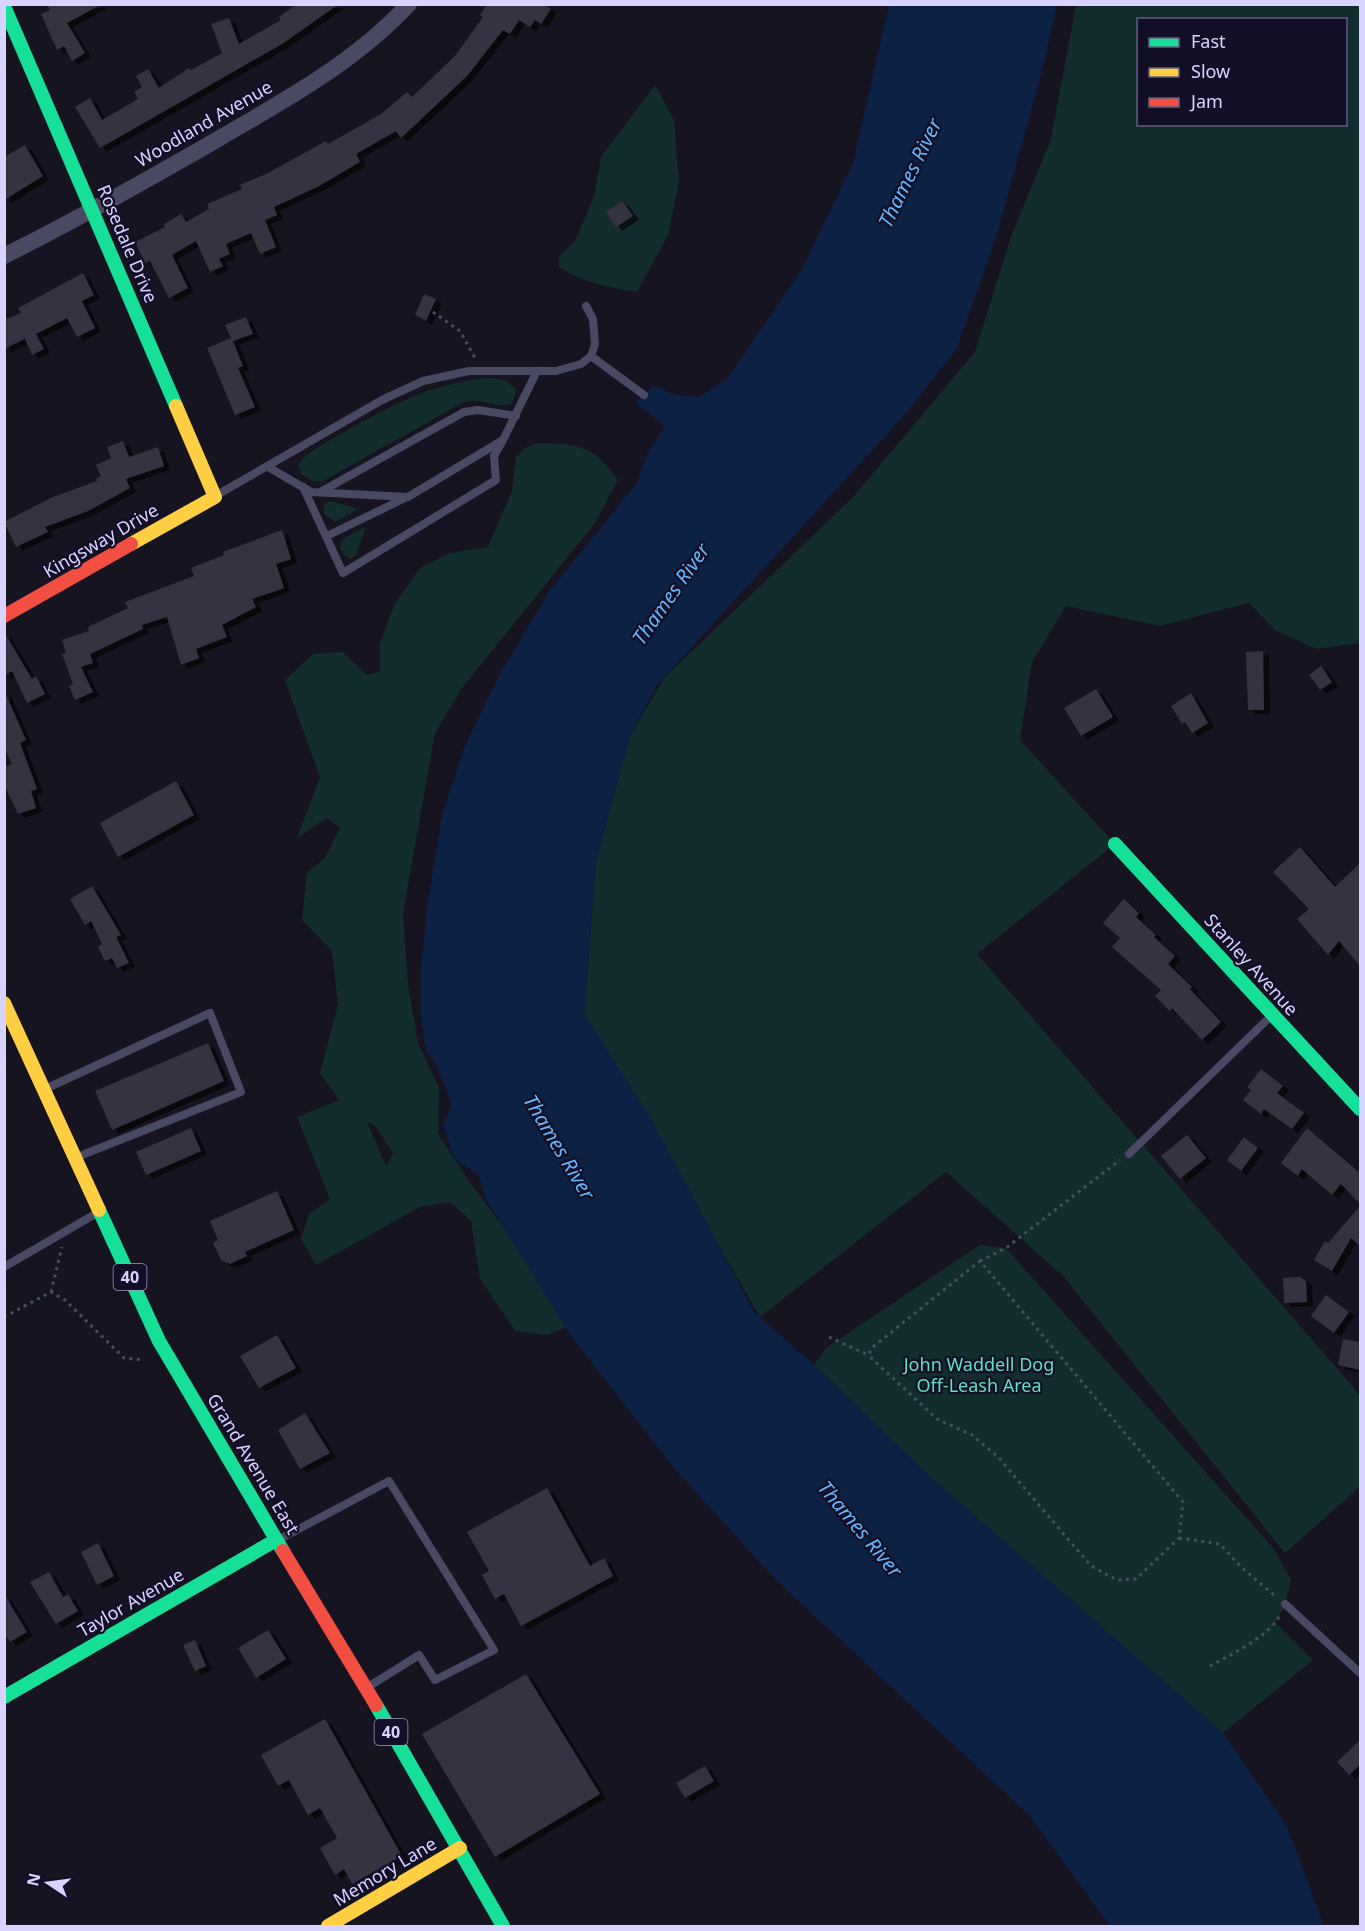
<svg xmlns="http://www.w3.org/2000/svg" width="1365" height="1931" font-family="'Noto Sans',sans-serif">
	<defs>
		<filter id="shadow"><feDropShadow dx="6" dy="4" stdDeviation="0" flood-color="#0009"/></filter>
	</defs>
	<rect width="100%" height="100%" fill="#161421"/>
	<path fill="#132c2d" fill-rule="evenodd" d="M1076,5H1360V643L1316,649L1275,630L1249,603L1160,626L1066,606L1032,662L1020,740L1115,844L977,954L1360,1395V1487L1285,1553L1064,1277L946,1172L760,1317L584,1014L596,861L630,736L664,678L854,496L975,352L1011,237L1051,139ZM1138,20H1346V124H1138Z
		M655,85L674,120L679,183L668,235L637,292C609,287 583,283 559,267V256L575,241L594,196L601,157Z
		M485,378C499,379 510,378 516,392L512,404C496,409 480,397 464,402L323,481H312L301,474L298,464C310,449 328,442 344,432C390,406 431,384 485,378Z
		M537,443C578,444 594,445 618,480L595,523L462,688L435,733L403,913L408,984L418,1043L439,1088L438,1134L471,1184L564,1308L565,1328L547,1335L515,1331L480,1279L471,1221L450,1202L420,1207L316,1265L301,1239L309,1214L330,1199L297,1117L339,1100L320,1073L338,1005L332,951L302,920L307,872L325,858L340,828L327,818L297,838L320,777L285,680L313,654L343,652L367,675L380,671V643L394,605L420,568L450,553L488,547L512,491L516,457L525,448ZM367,1122L375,1126L393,1153L386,1166Z
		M330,501L356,508L358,509L335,522L323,513L324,505Z
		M366,527L356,555L351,559L344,555L340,549L342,539Z
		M980,1245L1006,1248L1274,1549L1291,1580L1285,1604L1276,1623L1313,1660L1223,1733L925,1472L814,1365L826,1348Z"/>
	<path fill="#0d2144" d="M889,5H1057L1041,75L997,234L957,348L908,411L657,685L630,736L596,861L584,1014L652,1120L754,1312L814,1365L925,1472L1223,1733L1287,1826L1324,1926H1110L1030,1816L776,1580L674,1468L571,1336L486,1199L478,1174L455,1159L443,1126L452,1105L437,1066L426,1050L421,1017V966L428,901L442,815L464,748L499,676L548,593L636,484L648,452L663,430L662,423L635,403L653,386L676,395L699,397L727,379L802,269L853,163Z"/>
	<path fill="#343243" filter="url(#shadow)" d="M47,4H102L67,23L85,53L72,61L64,46L57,50L41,14L50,10Z
		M297,4H339L282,44L100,148L75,107L90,98L102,120L138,99L134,92L142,87L136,76L148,69L159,88L189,68L191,70L222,53L211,24L229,18L239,44L281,20L279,17Z
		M487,4H543L551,9L541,24L535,20L530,27L519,20L510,34L503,30L467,76L401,138L396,131L356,154L360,162L319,186L274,207L277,215L265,220L276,247L260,254L251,233L226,244L230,254L219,259L223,266L210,272L196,241L172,255L188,288L169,298L150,261L145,263L135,242L165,227L164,224L181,214L186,222L209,209L207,204L242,189L240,185L266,174L326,141L328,144L381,114L407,92L412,97L455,56L483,17L480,15Z
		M25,145L43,176L4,200V157Z
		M622,201L633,216L616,227L606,212Z
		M83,273L94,295L82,301L95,328L77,337L67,318L36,334L44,349L32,355L25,339L4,349V320L21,313L18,308Z
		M424,294L436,299L426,321L415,315Z
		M246,317L253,334L233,341L243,366L238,368L255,407L235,415L207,348L231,338L225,325Z
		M123,441L129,457L158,447L164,466L126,479L130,488L88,511L45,527L48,532L16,547L4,522L53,497L97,481L96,479L101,476L96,465L111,458L107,447Z
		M282,530L291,559L276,564L284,588L252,599L256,607L222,625L227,637L196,649L199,658L181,665L167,617L142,625L143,629L90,654L93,663L81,667L93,692L75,700L69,686L73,684L62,654L66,653L62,640L89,631L88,627L128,608L125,602L194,576L191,568L224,555L223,552Z
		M4,632L32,679L36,676L45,694L27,703L12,671L4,675Z
		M1263,651L1264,710H1248L1246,652Z
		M1321,666L1332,682L1320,690L1309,675Z
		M1096,689L1113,717L1081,736L1064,708Z
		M4,690L26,740L20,743L37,789L31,791L36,808L18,814L4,784V767L12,764L4,747Z
		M1191,693L1208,723L1192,733L1185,722L1182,724L1171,706Z
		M176,781L194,815L118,857L100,823Z
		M1300,847L1335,887L1360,863V966L1339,941L1328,955L1297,919L1309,909L1273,872Z
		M92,886L121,935L116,937L129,963L117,968L112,958L105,961L98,947L102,944L91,921L85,925L70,899Z
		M1124,899L1139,913L1136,917L1156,935L1154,937L1175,956L1168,964L1192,987L1190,989L1221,1022L1202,1040L1172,1008L1170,1011L1155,996L1161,990L1112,947L1120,938L1103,923Z
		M208,1043L224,1081L112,1130L95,1091Z
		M1261,1069L1283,1086L1277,1093L1304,1113L1292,1129L1264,1109L1261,1114L1243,1100L1251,1090L1247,1087Z
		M191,1128L201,1151L146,1175L136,1152Z
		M1307,1128L1360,1173V1204L1341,1184L1332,1195L1302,1169L1298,1176L1281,1163Z
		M1187,1135L1206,1158L1180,1179L1161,1156Z
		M1244,1137L1258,1148L1241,1171L1227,1160Z
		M277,1191L294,1230L245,1252L247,1256L230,1264L221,1260L213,1243L218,1240L210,1221Z
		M1360,1206V1246L1351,1238L1332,1271L1314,1260L1325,1241L1328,1243Z
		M1300,1277L1306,1281L1307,1302L1284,1303L1283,1278Z
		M1326,1295L1349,1312L1334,1333L1311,1316Z
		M277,1335L296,1368L259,1388L240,1356Z
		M1343,1339L1360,1342V1370L1338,1365Z
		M305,1413L330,1453L300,1469L278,1430Z
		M547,1488L590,1566L604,1558L613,1576L521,1626L504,1594L495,1599L482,1575L489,1571L467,1532Z
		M98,1543L114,1576L97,1585L81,1552Z
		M49,1572L63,1597L68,1594L78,1611L56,1624L30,1582Z
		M4,1594L27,1632L10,1642L4,1633Z
		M268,1630L286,1659L256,1678L238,1648Z
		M195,1640L206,1666L195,1671L183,1645Z
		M526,1674L600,1794L495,1857L422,1734Z
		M325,1719L402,1856L352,1884L344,1869L335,1875L320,1848L337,1838L320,1808L308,1815L289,1780L278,1786L261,1755Z
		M1360,1740V1765L1349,1775L1337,1762Z
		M705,1766L714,1781L685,1798L676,1783Z"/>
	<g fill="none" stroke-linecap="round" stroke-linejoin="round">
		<path stroke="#44505f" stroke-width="3" stroke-dasharray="3 4.5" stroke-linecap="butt" d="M433,312L460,331L475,358
			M980,1261L1006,1248L1120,1160
			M51,1292L62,1247
			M4,1317L51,1292L65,1300L124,1358L144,1360
			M829,1337L868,1355L874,1346L980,1261L1183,1502L1179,1538L1136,1579L1117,1580L1091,1566L998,1457L972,1435L937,1419L868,1355
			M1179,1538L1220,1544L1241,1567L1275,1596
			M1210,1666C1230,1655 1270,1636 1280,1615"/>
		<path stroke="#4a4962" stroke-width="8" d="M591,356L644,395
			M268,467L311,492L408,497L503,440L537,371
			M303,487L343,573L496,480L494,456L503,440
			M322,491L464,412L478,410L516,416
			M217,495L382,400L423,381L469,371H556L581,364L591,356L595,344L593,319L586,306
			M327,536L407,497
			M45,1089L210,1013L241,1092L77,1157
			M1129,1154L1271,1016
			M4,1267L97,1213
			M280,1539L389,1481L494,1650L435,1680L419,1655L368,1687
			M1285,1604L1360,1673"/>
		<path stroke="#4a4962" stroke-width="16" d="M4,256C78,219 149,179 220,138C288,98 355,62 409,4"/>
		<path stroke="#16e098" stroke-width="14" d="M4,6L176,406
			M1115,844L1360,1109
			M99,1210L159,1341L283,1551
			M4,1697L276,1540
			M376,1705L503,1926"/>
		<path stroke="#ffcf43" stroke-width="14" d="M131,544L215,497L176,406
			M4,1003L99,1210
			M328,1926L460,1848"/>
		<path stroke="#f24e42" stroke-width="14" d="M4,616L131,544
			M283,1551L376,1705"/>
	</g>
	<g text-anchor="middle" stroke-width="4.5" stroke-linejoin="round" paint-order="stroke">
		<g fill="#130f26" stroke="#9e99be" stroke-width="1.5">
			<rect x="113.5" y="1264" width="33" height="26" rx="4.5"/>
			<rect x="374.5" y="1719" width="33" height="26" rx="4.5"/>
		</g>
		<g font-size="16" font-weight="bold" fill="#d9d4ff">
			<text x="130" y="1283">40</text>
			<text x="391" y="1738">40</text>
		</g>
		<g font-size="18" fill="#d9d4ff" stroke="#130f26">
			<text transform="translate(204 124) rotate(-30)" y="6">Woodland Avenue</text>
			<text transform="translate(127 244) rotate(67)" y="6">Rosedale Drive</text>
			<text transform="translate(101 541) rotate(-30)" y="6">Kingsway Drive</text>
			<text transform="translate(1251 965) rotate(48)" y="6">Stanley Avenue</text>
			<text transform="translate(253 1464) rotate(59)" y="6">Grand Avenue East</text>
			<text transform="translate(131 1603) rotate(-30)" y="6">Taylor Avenue</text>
			<text transform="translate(385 1872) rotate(-31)" y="6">Memory Lane</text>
		</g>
		<g font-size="18" fill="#5fe0c0" stroke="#130f26">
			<text x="979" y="1371">John Waddell Dog<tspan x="979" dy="21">Off-Leash Area</tspan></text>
		</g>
		<g font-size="20" font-style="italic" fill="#62b6ff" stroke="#130f26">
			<text transform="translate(910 173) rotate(-64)" y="7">Thames River</text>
			<text transform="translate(671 594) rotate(-55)" y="7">Thames River</text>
			<text transform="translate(559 1147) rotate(59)" y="7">Thames River</text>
			<text transform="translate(860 1529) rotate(50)" y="7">Thames River</text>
		</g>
	</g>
	<rect width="1365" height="1931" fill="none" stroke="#d9d4ff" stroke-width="12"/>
	<rect x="1137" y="18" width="210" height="108" fill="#130f26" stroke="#625e7d" stroke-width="1.5"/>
	<rect x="1149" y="38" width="30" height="9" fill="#16e098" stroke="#625e7d" stroke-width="1.5"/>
	<text x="1191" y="48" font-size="18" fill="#d9d4ff">Fast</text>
	<rect x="1149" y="68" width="30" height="9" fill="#ffcf43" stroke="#625e7d" stroke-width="1.5"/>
	<text x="1191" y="78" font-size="18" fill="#d9d4ff">Slow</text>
	<rect x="1149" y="98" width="30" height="9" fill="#f24e42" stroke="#625e7d" stroke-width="1.5"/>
	<text x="1191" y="108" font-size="18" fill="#d9d4ff">Jam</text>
	<g transform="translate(48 1883) rotate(283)" stroke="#130f26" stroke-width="4.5" paint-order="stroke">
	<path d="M0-4.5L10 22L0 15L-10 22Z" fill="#d9d4ff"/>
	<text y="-9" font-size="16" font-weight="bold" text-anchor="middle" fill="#d9d4ff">N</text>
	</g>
</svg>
